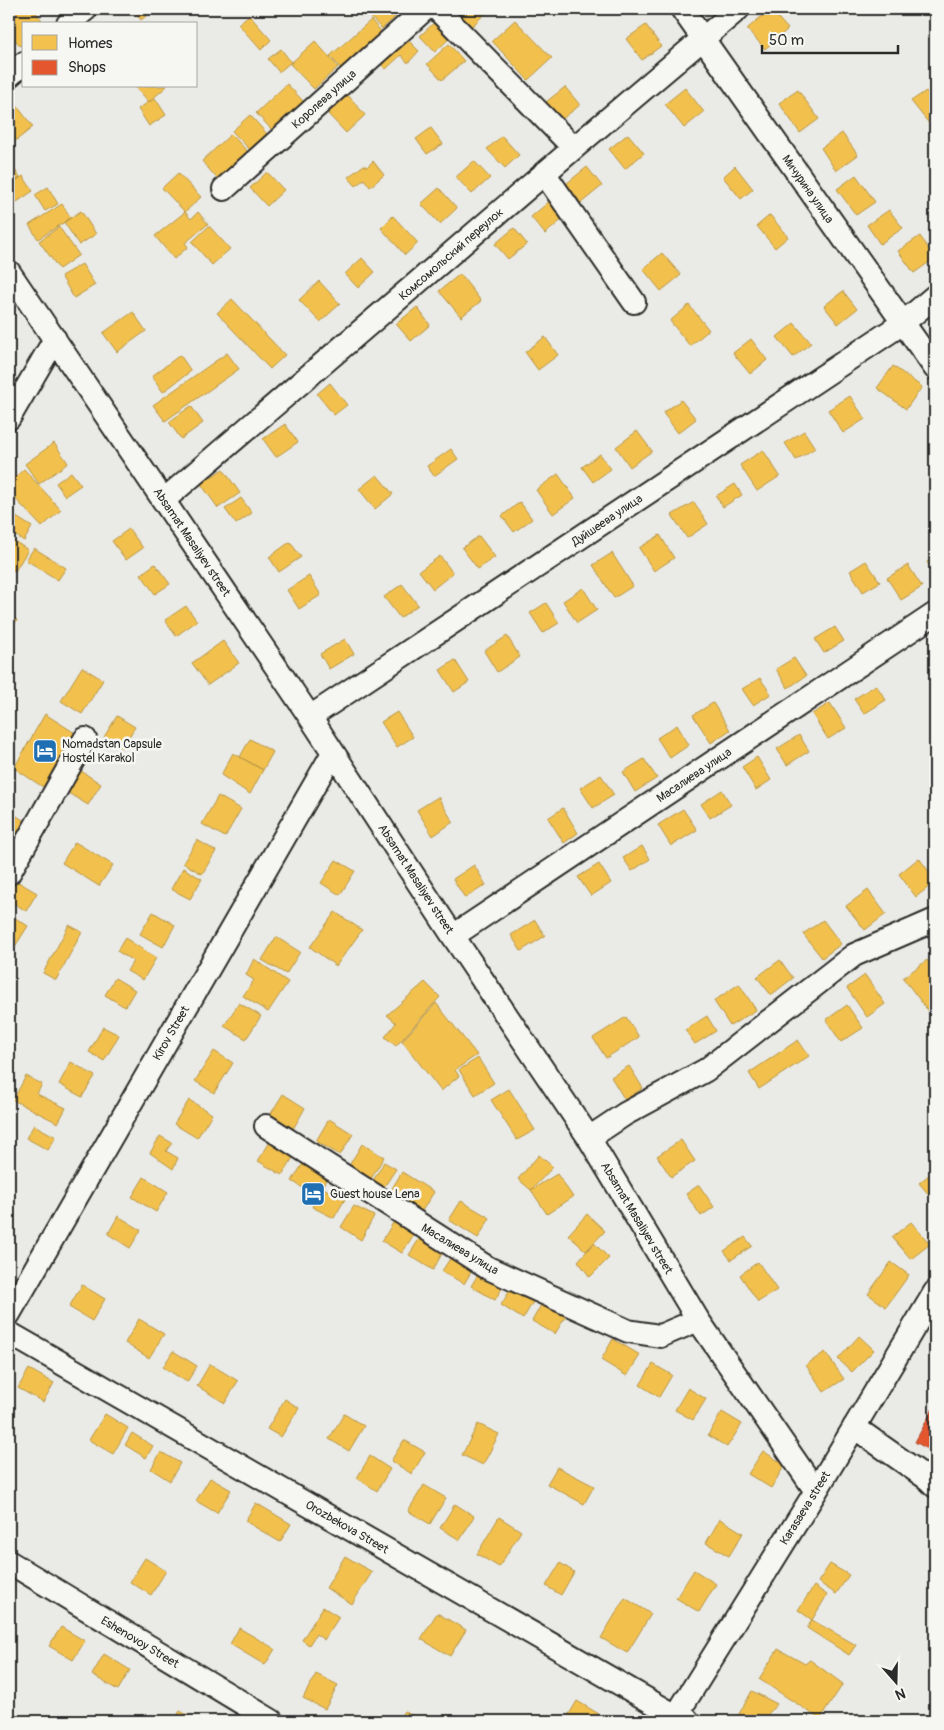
<svg xmlns="http://www.w3.org/2000/svg" width="944" height="1730" font-family="Pangolin,sans-serif">
	<rect width="100%" height="100%" fill="#eaeae6"/>
	<filter id="ink" filterUnits="userSpaceOnUse"><feTurbulence type="fractalNoise" baseFrequency=".02" numOctaves="2"/><feDisplacementMap in="SourceGraphic" scale="10" xChannelSelector="R" yChannelSelector="G"/><feConvolveMatrix kernelMatrix="1 2 1 2 8 2 1 2 1" color-interpolation-filters="sRGB"/></filter>
	<g filter="url(#ink)">
		<path fill="#f2c14e" stroke="#b69444" d="M20,9H33L45,24H24V43L20,46L9,32V18Z
			M132,9H155L141,20Z
			M363,9H404L382,29Z
			M452,9H490L470,28Z
			M770,9L788,29L765,49L747,29Z
			M249,15L271,40L261,50L238,24Z
			M438,19L453,35L435,52L420,36Z
			M371,20L385,36L344,72L330,56Z
			M515,20L552,58L528,80L492,41Z
			M646,25L661,46L642,60L626,39Z
			M315,41L338,67L314,89L290,64Z
			M409,41L419,51L408,63L401,55L386,69L378,62L395,46L399,50Z
			M449,44L464,61L442,80L427,64Z
			M281,49L291,62L279,72L268,59Z
			M287,84L304,102L273,131L256,113Z
			M135,86H167L149,102Z
			M565,87L580,105L561,120L546,102Z
			M685,88L704,112L684,128L665,104Z
			M798,90L819,119L800,133L779,103Z
			M926,91L935,103V131L911,101Z
			M348,95L365,115L346,133L328,114Z
			M155,98L166,115L149,126L138,109Z
			M14,102L33,127L9,146V106Z
			M250,115L267,134L250,150L232,131Z
			M431,128L443,144L427,154L416,139Z
			M842,133L858,155L836,171L821,148Z
			M231,134L250,154L220,182L202,161Z
			M628,134L644,153L625,169L609,149Z
			M502,136L519,155L505,168L487,149Z
			M373,161L384,175L370,187L364,179L356,186L348,177L364,165L367,167Z
			M474,161L490,178L472,194L456,177Z
			M735,166L753,189L741,199L723,177Z
			M13,167L20,178L9,185V169Z
			M587,167L602,186L581,203L566,184Z
			M267,172L284,190L267,206L250,188Z
			M178,173L201,197L185,212L162,188Z
			M856,175L875,202L856,215L837,189Z
			M23,176L33,191L14,204L9,196V185Z
			M48,187L58,204L45,211L35,195Z
			M439,188L457,208L440,224L421,204Z
			M551,200L565,217L545,234L531,217Z
			M62,204L71,218L38,239L29,225Z
			M889,210L903,228L880,244L867,225Z
			M81,211L96,234L79,245L64,222Z
			M185,212L191,219L198,212L208,224L185,243L188,247L174,259L155,236Z
			M770,215L788,237L775,248L757,226Z
			M393,216L418,243L405,255L381,228Z
			M209,226L230,249L212,265L192,242Z
			M59,227L79,255L59,269L39,241Z
			M514,228L527,244L508,259L495,244Z
			M920,236L935,258L914,273L898,251Z
			M662,253L681,275L661,291L643,269Z
			M362,258L375,272L358,288L345,274Z
			M82,264L95,285L74,298L61,276Z
			M460,274L481,301L461,317L439,291Z
			M319,281L340,304L320,322L299,300Z
			M843,291L857,309L838,324L824,306Z
			M232,299L285,355L270,369L217,313Z
			M689,305L709,330L690,346L670,321Z
			M417,307L430,325L411,341L396,324Z
			M133,312L146,331L117,352L103,333Z
			M794,323L811,343L793,357L777,337Z
			M545,337L558,355L538,370L525,352Z
			M751,339L767,360L750,374L733,353Z
			M227,353L239,369L165,421L153,405Z
			M180,355L191,371L163,392L152,376Z
			M893,366L922,387L906,409L877,388Z
			M330,383L347,405L334,415L317,394Z
			M850,396L865,419L843,433L828,410Z
			M681,400L696,419L678,433L663,413Z
			M191,406L203,423L181,439L169,422Z
			M285,424L298,442L276,457L263,439Z
			M637,431L652,451L630,467L616,447Z
			M804,431L815,448L796,460L785,443Z
			M54,443L68,463L39,484L25,464Z
			M451,449L458,459L434,476L427,466Z
			M763,450L780,476L757,491L740,465Z
			M600,454L611,469L593,482L582,467Z
			M24,469L61,510L42,527L9,492V483Z
			M223,469L240,493L218,508L201,484Z
			M71,472L81,485L65,496L56,483Z
			M558,474L575,498L553,514L536,490Z
			M377,475L393,494L375,509L359,489Z
			M735,484L742,495L723,507L716,496Z
			M241,498L252,513L236,524L225,509Z
			M520,502L532,519L514,532L502,516Z
			M694,502L708,524L687,538L672,515Z
			M10,513L32,527L24,541L9,531Z
			M129,529L143,548L126,560L112,541Z
			M660,535L674,558L654,571L639,548Z
			M479,536L495,557L478,569L462,548Z
			M11,539L28,550L15,571L9,568V542Z
			M290,542L301,557L279,572L269,557Z
			M34,548L66,568L58,580L26,560Z
			M612,553L633,586L614,598L593,565Z
			M440,556L453,573L433,589L419,571Z
			M935,557V574L927,562Z
			M866,561L880,582L863,592L850,571Z
			M155,564L170,584L155,594L141,574Z
			M908,565L922,587L901,600L887,578Z
			M309,576L321,595L299,609L287,590Z
			M402,584L418,605L400,618L384,597Z
			M583,588L597,610L577,623L563,601Z
			M546,603L559,623L543,633L530,613Z
			M186,606L197,621L176,636L165,620Z
			M9,615L17,620L9,633Z
			M835,627L844,641L824,653L815,639Z
			M507,636L520,657L497,672L484,651Z
			M345,639L354,654L329,669L320,654Z
			M223,641L239,663L208,685L192,663Z
			M794,658L806,676L788,688L776,669Z
			M455,660L469,682L454,692L440,670Z
			M82,667L103,680L82,714L61,701Z
			M760,678L771,694L753,705L742,689Z
			M876,685L886,700L864,714L854,699Z
			M713,703L730,730L711,743L693,715Z
			M830,703L846,728L828,739L812,714Z
			M397,712L413,737L397,747L381,722Z
			M45,714L75,733L43,787L14,768Z
			M117,716L135,727L122,748L104,737Z
			M677,725L689,745L670,758L657,738Z
			M799,735L809,751L787,765L777,749Z
			M250,739L273,752L263,770L240,757Z
			M233,753L263,770L250,794L221,775Z
			M757,757L771,780L756,790L742,767Z
			M644,759L657,778L635,792L623,772Z
			M78,769L101,784L88,805L65,791Z
			M601,775L614,795L593,808L580,788Z
			M722,790L731,805L710,818L701,804Z
			M218,796L241,809L225,837L202,824Z
			M438,797L453,822L433,836L417,810Z
			M563,808L578,833L564,843L548,818Z
			M683,809L697,830L671,846L658,825Z
			M9,811L26,822L10,847L9,846Z
			M197,840L216,851L202,874L183,863Z
			M75,842L113,865L99,886L62,863Z
			M642,846L650,859L632,871L623,858Z
			M919,858L935,880V882L916,897L899,874Z
			M336,860L355,871L340,895L321,883Z
			M599,864L611,883L591,896L578,877Z
			M474,865L486,885L465,898L453,879Z
			M183,868L202,879L190,899L171,889Z
			M15,880L37,893L26,911L9,900V890Z
			M868,890L886,914L865,930L846,906Z
			M153,912L175,925L163,947L140,934Z
			M335,912L362,930L336,966L310,947Z
			M9,914L28,926L14,948L9,945Z
			M535,920L545,936L521,951L511,935Z
			M823,920L841,944L822,958L803,934Z
			M69,925L82,932L56,980L43,973Z
			M276,937L300,952L286,974L262,960Z
			M125,938L156,958L143,980L127,971L133,961L117,951Z
			M254,959L288,982L268,1012L243,996L254,980L246,975Z
			M780,960L793,978L771,995L757,977Z
			M927,960L935,970V1007L929,1012L903,978Z
			M865,975L885,1004L867,1017L847,988Z
			M115,978L135,990L125,1007L105,995Z
			M425,982L440,997L396,1046L385,1037L396,1023L387,1015Z
			M739,984L756,1010L730,1026L714,1001Z
			M239,1003L261,1016L246,1039L224,1026Z
			M436,1003L477,1055L455,1070L459,1076L441,1091L402,1041Z
			M847,1005L863,1028L841,1042L826,1020Z
			M707,1016L716,1031L695,1044L685,1030Z
			M626,1017L639,1037L606,1058L593,1038Z
			M103,1027L119,1035L104,1061L89,1052Z
			M798,1040L809,1056L759,1089L749,1073Z
			M214,1051L233,1063L214,1093L195,1081Z
			M478,1058L494,1083L475,1095L459,1070Z
			M71,1062L95,1076L82,1097L59,1084Z
			M629,1066L643,1088L625,1100L611,1077Z
			M26,1076L42,1084L37,1094L66,1108L58,1123L13,1100Z
			M509,1089L535,1130L517,1140L491,1100Z
			M283,1094L305,1108L293,1129L270,1115Z
			M189,1100L212,1114L197,1138L174,1124Z
			M329,1119L353,1134L340,1155L316,1141Z
			M34,1125L56,1137L48,1150L26,1138Z
			M160,1136L172,1143L166,1151L178,1158L173,1169L150,1153Z
			M681,1140L695,1161L671,1177L657,1156Z
			M270,1142L294,1156L282,1175L258,1161Z
			M362,1144L384,1157L369,1182L347,1169Z
			M539,1155L553,1167L531,1190L518,1179Z
			M304,1162L328,1177L316,1196L292,1181Z
			M384,1162L396,1169L382,1190L371,1184Z
			M935,1170V1202L919,1183Z
			M402,1172L434,1192L420,1214L388,1195Z
			M557,1174L573,1197L547,1214L531,1190Z
			M144,1177L168,1192L156,1212L132,1197Z
			M699,1185L714,1207L701,1216L686,1194Z
			M321,1187L345,1199L334,1218L312,1207Z
			M461,1201L490,1218L478,1238L449,1220Z
			M354,1206L374,1216L361,1240L341,1227Z
			M587,1214L605,1231L586,1251L568,1235Z
			M118,1216L141,1230L130,1248L108,1234Z
			M396,1218L416,1231L402,1253L382,1241Z
			M911,1222L930,1244L911,1259L892,1237Z
			M421,1236L444,1250L433,1270L409,1255Z
			M745,1237L752,1246L731,1260L724,1251Z
			M594,1243L609,1258L590,1277L578,1261Z
			M453,1254L474,1267L464,1284L442,1271Z
			M758,1262L777,1290L758,1302L740,1275Z
			M891,1262L909,1275L886,1307L868,1294Z
			M481,1270L504,1285L495,1300L471,1286Z
			M82,1285L105,1299L92,1321L69,1307Z
			M512,1287L534,1300L523,1319L501,1305Z
			M544,1300L567,1314L555,1334L532,1321Z
			M139,1319L164,1334L149,1358L125,1343Z
			M859,1336L874,1350L852,1372L838,1359Z
			M613,1339L640,1355L627,1376L601,1360Z
			M173,1351L197,1366L187,1382L163,1367Z
			M825,1352L844,1379L824,1392L806,1365Z
			M210,1364L238,1381L225,1403L197,1386Z
			M653,1364L672,1375L659,1397L640,1385Z
			M29,1369L54,1383L43,1402L18,1388Z
			M688,1388L706,1399L693,1420L675,1410Z
			M285,1399L299,1408L281,1437L267,1429Z
			M722,1412L742,1424L727,1447L708,1435Z
			M105,1414L128,1428L113,1454L89,1440Z
			M344,1414L364,1426L349,1451L329,1439Z
			M478,1424L499,1434L483,1465L462,1455Z
			M132,1433L153,1446L146,1458L125,1445Z
			M404,1440L425,1452L412,1474L391,1461Z
			M763,1451L785,1465L771,1488L748,1474Z
			M161,1452L180,1463L170,1481L151,1469Z
			M370,1456L390,1469L377,1491L357,1478Z
			M557,1467L594,1486L584,1504L547,1484Z
			M210,1478L231,1490L217,1513L196,1501Z
			M424,1485L446,1498L430,1524L408,1511Z
			M256,1503L291,1524L280,1542L245,1521Z
			M455,1504L474,1516L460,1540L440,1528Z
			M499,1517L521,1531L499,1567L477,1554Z
			M720,1519L743,1533L729,1556L706,1543Z
			M345,1556L372,1572L352,1604L326,1588Z
			M145,1558L166,1571L151,1595L130,1582Z
			M560,1563L574,1572L561,1595L546,1586Z
			M830,1564L849,1575L836,1594L818,1582Z
			M694,1570L716,1584L699,1612L676,1598Z
			M814,1586L827,1595L812,1620L798,1610Z
			M625,1598L651,1614L627,1653L601,1638Z
			M323,1607L339,1617L324,1640L316,1634L309,1645L302,1640Z
			M437,1613L466,1630L450,1656L421,1639Z
			M812,1620L856,1645L849,1655L807,1628Z
			M61,1627L85,1641L73,1660L49,1646Z
			M239,1628L275,1649L265,1665L230,1644Z
			M778,1649L805,1664L810,1660L843,1684L820,1719L759,1679Z
			M104,1654L130,1670L118,1690L92,1675Z
			M316,1674L338,1685L325,1709L303,1698Z
			M752,1691L777,1704L762,1721H747L738,1716Z
			M577,1701L599,1714L594,1721H565Z
			M180,1711L198,1721H174Z
			M404,1711L419,1720L418,1721H398Z"/>
		<path fill="#e4572e" stroke="#ac4a2d" d="M935,1405V1453L915,1442Z"/>
		<g fill="none" stroke-linecap="round" stroke-linejoin="round">
			<defs>
				<path id="minor" d="M437,9L574,148
					M682,9L935,368
					M68,24L86,9
					M9,76L24,63
					M544,173L634,302
					M224,189L425,9
					M9,272L310,717L453,936L589,1138L698,1320L816,1491
					M9,418L55,339
					M164,500L574,148L738,9
					M310,717L903,323L935,296
					M9,873L85,739
					M453,936L935,614
					M266,1126L488,1268L628,1331L660,1336L698,1320
					M589,1138L625,1114L706,1070L854,955L935,920
					M9,1314L333,753
					M9,1333L676,1716L816,1491L935,1292
					M854,1427L928,1479L935,1486
					M9,1562L272,1721"/>
				<path id="major" d="M673,1721L676,1716L685,1721"/>
			</defs>
			<use href="#minor" stroke="#2b2b2b" stroke-width="26"/>
			<use href="#major" stroke="#2b2b2b" stroke-width="31"/>
			<use href="#minor" stroke="#f6f6f2" stroke-width="22"/>
			<use href="#major" stroke="#f6f6f2" stroke-width="28"/>
		</g>
	</g>
	<defs>
		<symbol id="hotel-square" viewBox="-11 -11 22 22"><rect x="-9" y="-9" width="18" height="18" rx="4" fill="#1f6fb2" stroke="#f6f6f2"/><path d="M-6-4.5h1.5V1H6V5H4.5V3h-9V5H-6ZM-4 0a1.8 1.8 0 1 1 3.6 0ZM.5 0V-2.5h3Q6-2.5 6 0Z" fill="#fff"/></symbol>
	</defs>
	<g fill-rule="evenodd">
		<use href="#hotel-square" x="31" y="737" width="28" height="28"/>
		<use href="#hotel-square" x="299" y="1180" width="28" height="28"/>
	</g>
	<g text-anchor="middle" stroke-width="5" stroke-linejoin="round" paint-order="stroke">
		<g font-size="12" fill="#2b2b2b" stroke="#f6f6f2">
			<text transform="translate(324 99) rotate(-42)" y="4">Королева улица</text>
			<text transform="translate(808 189) rotate(55)" y="4">Мичурина улица</text>
			<text transform="translate(451 254) rotate(-41)" y="4">Комсомольский переулок</text>
			<text transform="translate(607 520) rotate(-34)" y="4">Дуйшеева улица</text>
			<text transform="translate(192 542) rotate(56)" y="4">Absamat Masaliyev street</text>
			<text transform="translate(694 775) rotate(-34)" y="4">Масалиева улица</text>
			<text transform="translate(416 879) rotate(57)" y="4">Absamat Masaliyev street</text>
			<text transform="translate(171 1033) rotate(-60)" y="4">Kirov Street</text>
			<text transform="translate(637 1218) rotate(59)" y="4">Absamat Masaliyev street</text>
			<text transform="translate(460 1249) rotate(31)" y="4">Масалиева улица</text>
			<text transform="translate(805 1508) rotate(-58)" y="4">Karasaeva street</text>
			<text transform="translate(347 1527) rotate(30)" y="4">Orozbekova Street</text>
			<text transform="translate(140 1642) rotate(31)" y="4">Eshenovoy Street</text>
		</g>
		<g font-size="12" fill="#2b2b2b" stroke="#f6f6f2" text-anchor="start">
			<text x="62" y="748">Nomadstan Capsule<tspan x="62" dy="14">Hostel Karakol</tspan></text>
			<text x="330" y="1198">Guest house Lena</text>
		</g>
	</g>
	<rect width="944" height="1730" fill="none" stroke="#f6f6f2" stroke-width="30"/>
	<rect x="15" y="15" width="914" height="1700" fill="none" stroke="#2b2b2b" stroke-width="2" filter="url(#ink)"/>
	<rect x="22" y="22" width="175" height="65" fill="#f6f6f2" stroke="#a5a5a2"/>
	<rect x="32" y="35" width="25" height="15" fill="#f2c14e" stroke="#a5a5a2"/>
	<text x="68" y="48" font-size="15" fill="#2b2b2b">Homes</text>
	<rect x="32" y="60" width="25" height="15" fill="#e4572e" stroke="#a5a5a2"/>
	<text x="68" y="72" font-size="15" fill="#2b2b2b">Shops</text>
	<g transform="translate(896 1682) rotate(160)" stroke="#f6f6f2" stroke-width="4" paint-order="stroke">
	<path d="M0-4L9 19L0 12L-9 19Z" fill="#2b2b2b"/>
	<text y="-8" font-size="14" font-weight="bold" text-anchor="middle" fill="#2b2b2b">N</text>
	</g>
	<path d="M762 45v8h136v-8" fill="none" stroke="#2b2b2b" stroke-width="2.5"/>
	<text x="769" y="45" font-size="15" fill="#2b2b2b" stroke="#f6f6f2" stroke-width="4" paint-order="stroke">50 m</text>
</svg>
